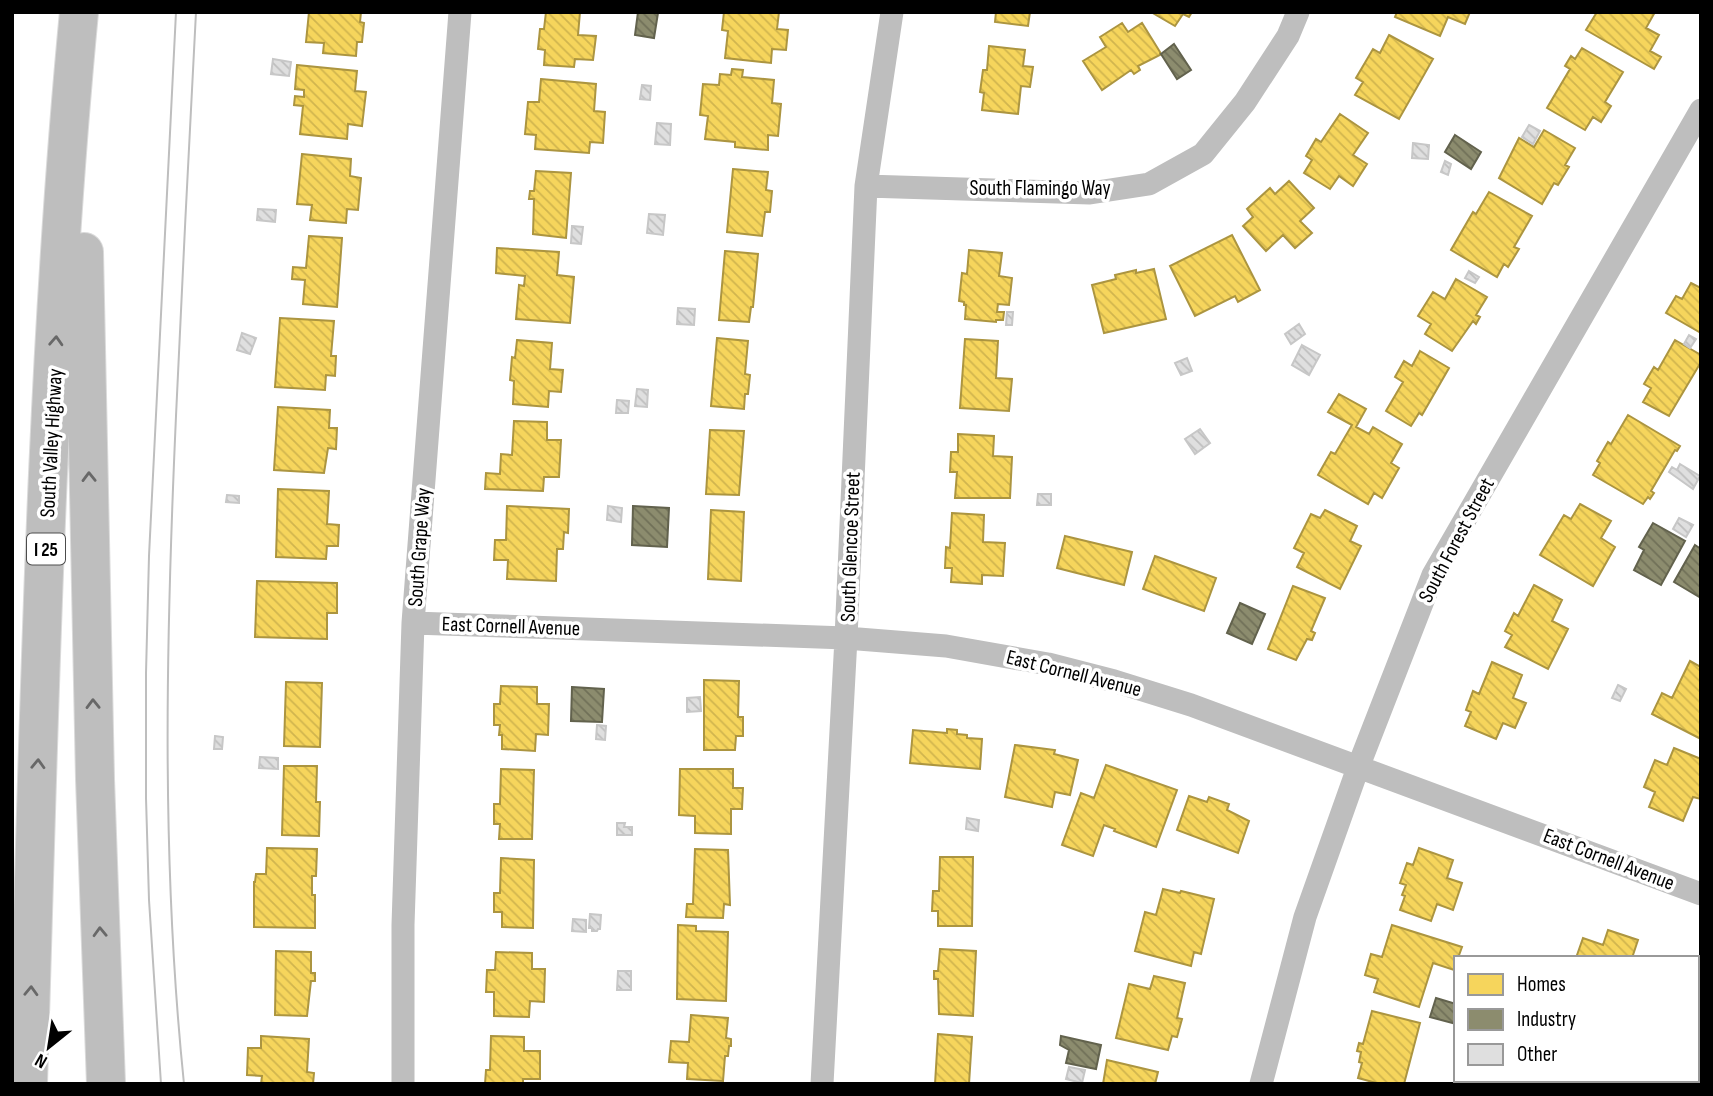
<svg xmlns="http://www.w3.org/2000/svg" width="1713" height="1096" font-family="'Sofia Sans Condensed',sans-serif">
	<defs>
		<pattern id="homes-back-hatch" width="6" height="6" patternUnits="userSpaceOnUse" patternTransform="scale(1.75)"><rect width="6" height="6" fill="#f6d55c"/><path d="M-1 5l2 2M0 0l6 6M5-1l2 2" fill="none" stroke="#d1b54e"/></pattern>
		<pattern id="industry-back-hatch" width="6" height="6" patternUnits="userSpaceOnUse" patternTransform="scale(1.75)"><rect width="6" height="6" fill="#8c8c6e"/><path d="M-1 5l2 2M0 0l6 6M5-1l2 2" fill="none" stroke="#707058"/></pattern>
		<pattern id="building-back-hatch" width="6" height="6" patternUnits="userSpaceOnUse" patternTransform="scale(1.75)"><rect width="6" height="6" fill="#dfdfdf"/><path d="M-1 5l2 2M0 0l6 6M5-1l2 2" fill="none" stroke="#bebebe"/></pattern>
	</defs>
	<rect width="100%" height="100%" fill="#fff"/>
	<path fill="url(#homes-back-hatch)" stroke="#ac9540" stroke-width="2" d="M309,12H361L360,22L364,23L362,42H357L356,56L323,53L324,43L306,42Z
		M546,12H580L578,35L596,36L593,60L575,59L574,67L544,65L545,50L538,49L540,29H544Z
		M724,12H779L777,29L788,30L786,50L772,49L771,63L725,58L728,31L722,30Z
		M996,12H1030L1028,26L995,22Z
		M1151,12H1192L1189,17L1183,14L1175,26Z
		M1397,12H1470L1465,24L1448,17L1440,36L1395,17Z
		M1597,12H1655L1646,28L1659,35L1650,51L1661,57L1654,69L1586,30Z
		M1122,23L1128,32L1142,23L1160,52V55L1138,66L1140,70L1134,74L1131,70L1102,90L1083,61L1106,47L1100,37Z
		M1389,35L1433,59L1399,119L1355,95L1363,82L1356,78L1373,49L1380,53Z
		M989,46L1025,50L1023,66L1033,67L1030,87L1021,86L1018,114L982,110L984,93L980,92L983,70H987Z
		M1582,48L1623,72L1605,102L1611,106L1601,122L1593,117L1585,130L1547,108L1570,69L1565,66L1571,56L1575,59Z
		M297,65L357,71L355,91L366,92L362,126L348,124L347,139L300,134L303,106L294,105L295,96L304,97V90L295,89Z
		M732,69L743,70L742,77L774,80L772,103L781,104L778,136L768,135V150L735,147V142L705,139L708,116L700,115L703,84L719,85L720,74L731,75Z
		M541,79L596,84L594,111L605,112L603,143L590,142L589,153L535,149L536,135L525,134L528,102H539Z
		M1340,114L1368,133L1353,155L1367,164L1353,186L1339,176L1330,189L1304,173L1312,160L1306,156L1316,139L1321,142Z
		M1544,130L1575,148L1565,165L1569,167L1558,185L1554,183L1542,204L1499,178L1519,138L1534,147Z
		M302,154L351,159L350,176L361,178L358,210L347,209L346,223L310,220L312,205L297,204Z
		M733,169L768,172L766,190L772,191L770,212H765L762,236L727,232Z
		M536,171L571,173L566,238L533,234L534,199H529L530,191H534Z
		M1289,181L1314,208L1300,221L1312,233L1295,248L1283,235L1266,251L1243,226L1253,217L1247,209L1270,188L1275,194Z
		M1489,192L1532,216L1514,247L1519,249L1508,267L1504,264L1497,277L1451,250L1473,212L1476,214Z
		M1232,235L1260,290L1238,302L1235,296L1195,316L1170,266Z
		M309,236L342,238L337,307L303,304L305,280L292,279L293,267L306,268Z
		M497,248L559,252L557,275L574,277L570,323L516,319L519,285L524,286L525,276L496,273Z
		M969,250L1002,253L999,276L1012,278L1009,305L998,304L997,312H1004L1003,320H996V322L965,319L966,305H964V302L959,301L962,273L967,274Z
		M725,251L758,254L753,307H751L749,322L719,320Z
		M1154,269L1166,319L1104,333L1092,285L1116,279L1115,275L1136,270V273Z
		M1456,279L1487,297L1476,315L1480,317L1476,324L1473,321L1452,351L1425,334L1431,324L1418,316L1433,292L1445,299Z
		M1691,283L1701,288V333L1666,313L1676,296L1682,299Z
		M280,318L334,321L331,356H336L335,376L326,375L325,390L275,387Z
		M717,338L748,341L745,374L750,375L748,394H745L744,409L711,406Z
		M965,339L998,341L996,378L1012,379L1009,411L960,408Z
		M517,340L552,343L550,369L563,370L561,392L549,391L548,407L513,404L514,381L510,380L512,357L515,358Z
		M1675,340L1701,355V362L1669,416L1643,402L1651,388L1644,384L1654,367L1658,370Z
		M1420,351L1449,368L1422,415L1419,413L1411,426L1386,411L1403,382L1395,377L1404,361L1412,366Z
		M1339,394L1366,409L1356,427L1369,434L1373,427L1402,444L1391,463L1399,468L1382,498L1374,493L1368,504L1318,475L1331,452L1335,454L1352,425L1328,412Z
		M278,407L330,410L329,428H337L336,449L328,448L324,473L274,470Z
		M1628,415L1680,446L1677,451L1675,450L1651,491L1654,493L1650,499L1648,497L1643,504L1593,475L1600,463L1597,461L1608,442L1611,444Z
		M514,421L547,422V440H561L559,477H544L543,491L485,489L486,473L500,474L501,454L512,455Z
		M710,430L744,431L739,495L706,494Z
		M958,434L994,436L993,456L1012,457L1010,498H955L957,472H950L951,452H958Z
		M278,489L329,491L327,524L339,525L338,546H327L326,559L276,557Z
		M1580,504L1611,521L1601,538L1615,547L1593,586L1540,555L1564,515L1571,519Z
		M507,506L569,509L568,533L564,532L563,549H557L556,581L507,579L508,560H494L495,540H506Z
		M711,510L744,512L741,581L708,579Z
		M1325,510L1357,526L1350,541L1361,546L1340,589L1297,567L1304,553L1294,548L1311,514L1320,518Z
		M952,513L984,515L983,542L1005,543L1003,576L982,575V584L951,582L952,568H945L946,547L950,548Z
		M1065,536L1132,552L1124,585L1057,568Z
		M1155,556L1216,578L1204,611L1143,589Z
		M257,581L337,583V613H327V639L255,637Z
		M1534,585L1562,600L1552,621L1568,629L1548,669L1505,647L1512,635L1505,631L1514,613L1518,616Z
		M1293,586L1325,598L1311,631L1315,633L1312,640L1307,639L1296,660L1268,649Z
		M1690,661L1701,667V739L1652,714L1662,693L1672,698Z
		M1492,662L1522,675L1513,698L1526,703L1515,728L1503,723L1496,739L1465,726L1471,712L1466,710L1473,691L1479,694Z
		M704,680L739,681L738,717H743V736H736L735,750H704Z
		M286,682L322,683L320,747L284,746Z
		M501,686L537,687V704H549L548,735L536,734L535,751L502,749V735H499L500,725H494V704H500Z
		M947,729L957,730V734L967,735V738L982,739L980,769L910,763L913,730L947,733Z
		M1015,745L1055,750L1054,754L1078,760L1070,795L1055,792L1052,807L1005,797Z
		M1674,748L1701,759V799L1693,797L1683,821L1649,807L1655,792L1644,787L1655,760L1667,765Z
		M1106,765L1177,790L1156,847L1114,831L1115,829L1104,825L1093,856L1062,845L1081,793L1094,798Z
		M284,766H317L316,802H320L319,836L282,835Z
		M501,769L534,770L532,839H499L500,824H494V804H500Z
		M680,769H733V788H743L742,809H731V834L695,833V816L679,815Z
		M1189,796L1207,802L1209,797L1229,804L1227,810L1249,821L1238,853L1177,830Z
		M267,848L317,849L316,876H312V895H315V928L254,927V882H255L256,874H266Z
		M1419,848L1453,860L1447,878L1462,883L1453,910L1437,904L1431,921L1400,910L1405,896L1402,895L1406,885L1400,883L1407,863L1413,865Z
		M695,849L728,850L730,905L724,904L723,918L686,917L687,904H693Z
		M940,857H973L972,926H938V911H932L933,891H939Z
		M501,858L534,860L533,928L502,927V912H494V893H500Z
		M1163,889L1180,893L1181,891L1214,899L1201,954L1194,952L1191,966L1135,951L1145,912L1156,915Z
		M678,925L696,926V931L728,932L726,1001L677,999Z
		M1392,925L1462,947L1458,958H1456L1454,970L1433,963L1419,1007L1374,992L1378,979L1365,975L1371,954L1382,957Z
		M1608,930L1638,940L1632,958H1576L1583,938L1603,945Z
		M940,949L976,951L973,1016L939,1014L938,979H934V971H938Z
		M276,951L311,952V973H315V981H311L307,1016L275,1015Z
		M496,952L532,953V969H545L544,1002L530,1001L529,1017L494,1016V992H486L487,970H495Z
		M1154,976L1185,983L1177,1018L1182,1019L1177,1037L1172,1036L1168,1050L1116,1038L1129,984L1150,989Z
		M1372,1011L1420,1023L1404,1084H1380L1358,1078L1362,1063L1359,1062L1361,1052L1357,1051L1359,1043L1363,1044Z
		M691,1015L728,1018L726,1038L731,1039V1046H729L728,1056H725L723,1081L687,1079L688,1063L669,1062L671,1041L689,1042Z
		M938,1034L972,1037L969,1084H935Z
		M261,1036L309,1039L307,1072L314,1073L313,1084H261L262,1076L247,1075L248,1048H261Z
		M491,1036L524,1037V1051H540V1079H523V1084H485L486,1070H490Z
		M1107,1060L1158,1072L1155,1084H1103Z
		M1549,1080H1588L1587,1084H1562Z"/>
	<path fill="url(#industry-back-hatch)" stroke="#62624d" stroke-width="2" d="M638,12L658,13L654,38L635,35Z
		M1174,44L1191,70L1177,79L1161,54Z
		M1455,135L1481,152L1471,169L1445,152Z
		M633,506L669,508L667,547L632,545Z
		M1653,523L1685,541L1661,585L1634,570L1644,550L1639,547Z
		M1695,545L1701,549V598L1674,582Z
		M1240,603L1265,614L1252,644L1227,633Z
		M572,687L604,689L602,722L571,721Z
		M1436,998L1456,1004V1024L1430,1017Z
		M1061,1036L1101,1045L1096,1069L1066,1063L1069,1050L1060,1045Z"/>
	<path fill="url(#building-back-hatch)" stroke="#c7c7c7" stroke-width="2" d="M273,59L291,62L289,76L271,74Z
		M642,85L651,86L650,100L640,99Z
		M657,123L671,124L670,145L655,144Z
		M1529,125L1540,131L1533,144L1522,137Z
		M1413,143L1429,145L1428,159L1412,158Z
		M1445,161L1451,164L1448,175L1441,172Z
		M258,209L276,210L275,222L257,220Z
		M649,214L665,215L663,235L647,233Z
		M572,226L583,227L581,244L571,243Z
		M1469,271L1479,277L1475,283L1465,278Z
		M678,308L695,309L694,325L677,324Z
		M1007,312H1013L1012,325H1006Z
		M1299,324L1305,334L1291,344L1285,334Z
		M242,333L256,338L250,354L237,350Z
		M1689,335L1696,339L1690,348L1684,344Z
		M1302,345L1320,355L1309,375L1292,365Z
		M1187,358L1192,371L1181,375L1175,363Z
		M637,389L648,390L647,407L635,406Z
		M617,400L629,401L628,413H616Z
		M1200,429L1210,443L1195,454L1185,439Z
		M1680,464L1700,476L1693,489L1669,472L1672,467L1677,470Z
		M1038,494H1051V505H1037Z
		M227,495L239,496V503L226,502Z
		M608,506L622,508L621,522L607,520Z
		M1679,518L1693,525L1686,537L1673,529Z
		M1618,685L1626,689L1620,701L1612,698Z
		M700,697L701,711L687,712V698Z
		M597,725L606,726L605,740L596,739Z
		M215,736L223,737L222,749H214Z
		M260,757L278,758V769L259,768Z
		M967,818L979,820L978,831L966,829Z
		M617,823H625L624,827H632V835H617Z
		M590,914L601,915L600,929H598L597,931H592V928H589Z
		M573,919L586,920V932L572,931Z
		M618,971H631V990H617Z
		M1069,1067L1085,1070L1082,1083L1066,1079Z"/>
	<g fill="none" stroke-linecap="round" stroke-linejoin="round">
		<defs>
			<path id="motorway" d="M84,252L95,779L106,1084
				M28,1084C39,727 45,368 79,12"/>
		</defs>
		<use href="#motorway" stroke="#dbdbdb" stroke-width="40"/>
		<path stroke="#bebebe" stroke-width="23" d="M866,186L1090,193L1149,184L1203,154L1245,102L1288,36L1298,12
			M413,623L846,638L946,646L1048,664L1114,681L1191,705L1701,894
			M1697,1057L1701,1047
			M403,1084V925L413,623L460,12
			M822,1084L846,638L866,186L892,12
			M1261,1084L1305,917L1359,765L1433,575L1701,110
			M1688,1084L1689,1080"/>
		<use href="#motorway" stroke="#bebebe" stroke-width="38"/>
		<path stroke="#bebebe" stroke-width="2" d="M161,1084L149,900L146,798V673L149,556L176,12
			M184,1084C161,861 166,639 176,416C182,281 189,147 196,12"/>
	</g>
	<defs><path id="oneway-chevron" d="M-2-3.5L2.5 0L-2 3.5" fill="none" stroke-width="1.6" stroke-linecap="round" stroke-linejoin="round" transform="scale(1.75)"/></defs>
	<g stroke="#686868">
		<use href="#oneway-chevron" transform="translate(56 341) rotate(-87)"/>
		<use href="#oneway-chevron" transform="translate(89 477) rotate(-91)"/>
		<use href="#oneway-chevron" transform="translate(93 704) rotate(-91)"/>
		<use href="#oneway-chevron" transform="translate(38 764) rotate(-88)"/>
		<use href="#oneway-chevron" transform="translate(100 932) rotate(-92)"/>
		<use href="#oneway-chevron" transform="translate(31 991) rotate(-88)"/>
	</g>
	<g text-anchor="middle" stroke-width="7" stroke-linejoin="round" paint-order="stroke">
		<rect fill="#fff" stroke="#4c4c4c" stroke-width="2" x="27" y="533.5" width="38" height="31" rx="5"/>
		<g font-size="19" font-weight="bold" fill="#000">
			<text x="46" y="556">I 25</text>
		</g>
		<g font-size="21" fill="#000" stroke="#fff">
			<text x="1040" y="195">South Flamingo Way</text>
			<text transform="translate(51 443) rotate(-87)" y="7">South Valley Highway</text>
			<text transform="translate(1456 540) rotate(-62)" y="7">South Forest Street</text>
			<text transform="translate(419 547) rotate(-86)" y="7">South Grape Way</text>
			<text transform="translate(850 547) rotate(-88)" y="7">South Glencoe Street</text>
			<text transform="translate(511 626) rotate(2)" y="7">East Cornell Avenue</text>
			<text transform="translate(1074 673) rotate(14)" y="7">East Cornell Avenue</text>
			<text transform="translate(1609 859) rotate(21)" y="7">East Cornell Avenue</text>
		</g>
	</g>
	<rect width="1713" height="1096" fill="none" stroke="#000000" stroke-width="28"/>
	<rect x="1454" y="956" width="245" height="126" fill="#ffffff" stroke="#999999" stroke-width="2"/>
	<rect x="1468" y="974" width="35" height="21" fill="#f6d55c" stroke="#999999" stroke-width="2"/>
	<text x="1517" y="991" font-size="21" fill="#000000">Homes</text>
	<rect x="1468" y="1009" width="35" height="21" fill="#8c8c6e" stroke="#999999" stroke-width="2"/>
	<text x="1517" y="1026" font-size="21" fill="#000000">Industry</text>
	<rect x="1468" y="1044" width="35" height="21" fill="#dfdfdf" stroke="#999999" stroke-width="2"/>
	<text x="1517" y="1061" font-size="21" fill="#000000">Other</text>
	<g transform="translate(49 1047) rotate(210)" stroke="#ffffff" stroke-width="5" paint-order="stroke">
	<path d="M0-5L12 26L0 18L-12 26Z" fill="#000000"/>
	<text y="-10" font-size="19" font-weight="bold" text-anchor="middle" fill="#000000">N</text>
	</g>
</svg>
